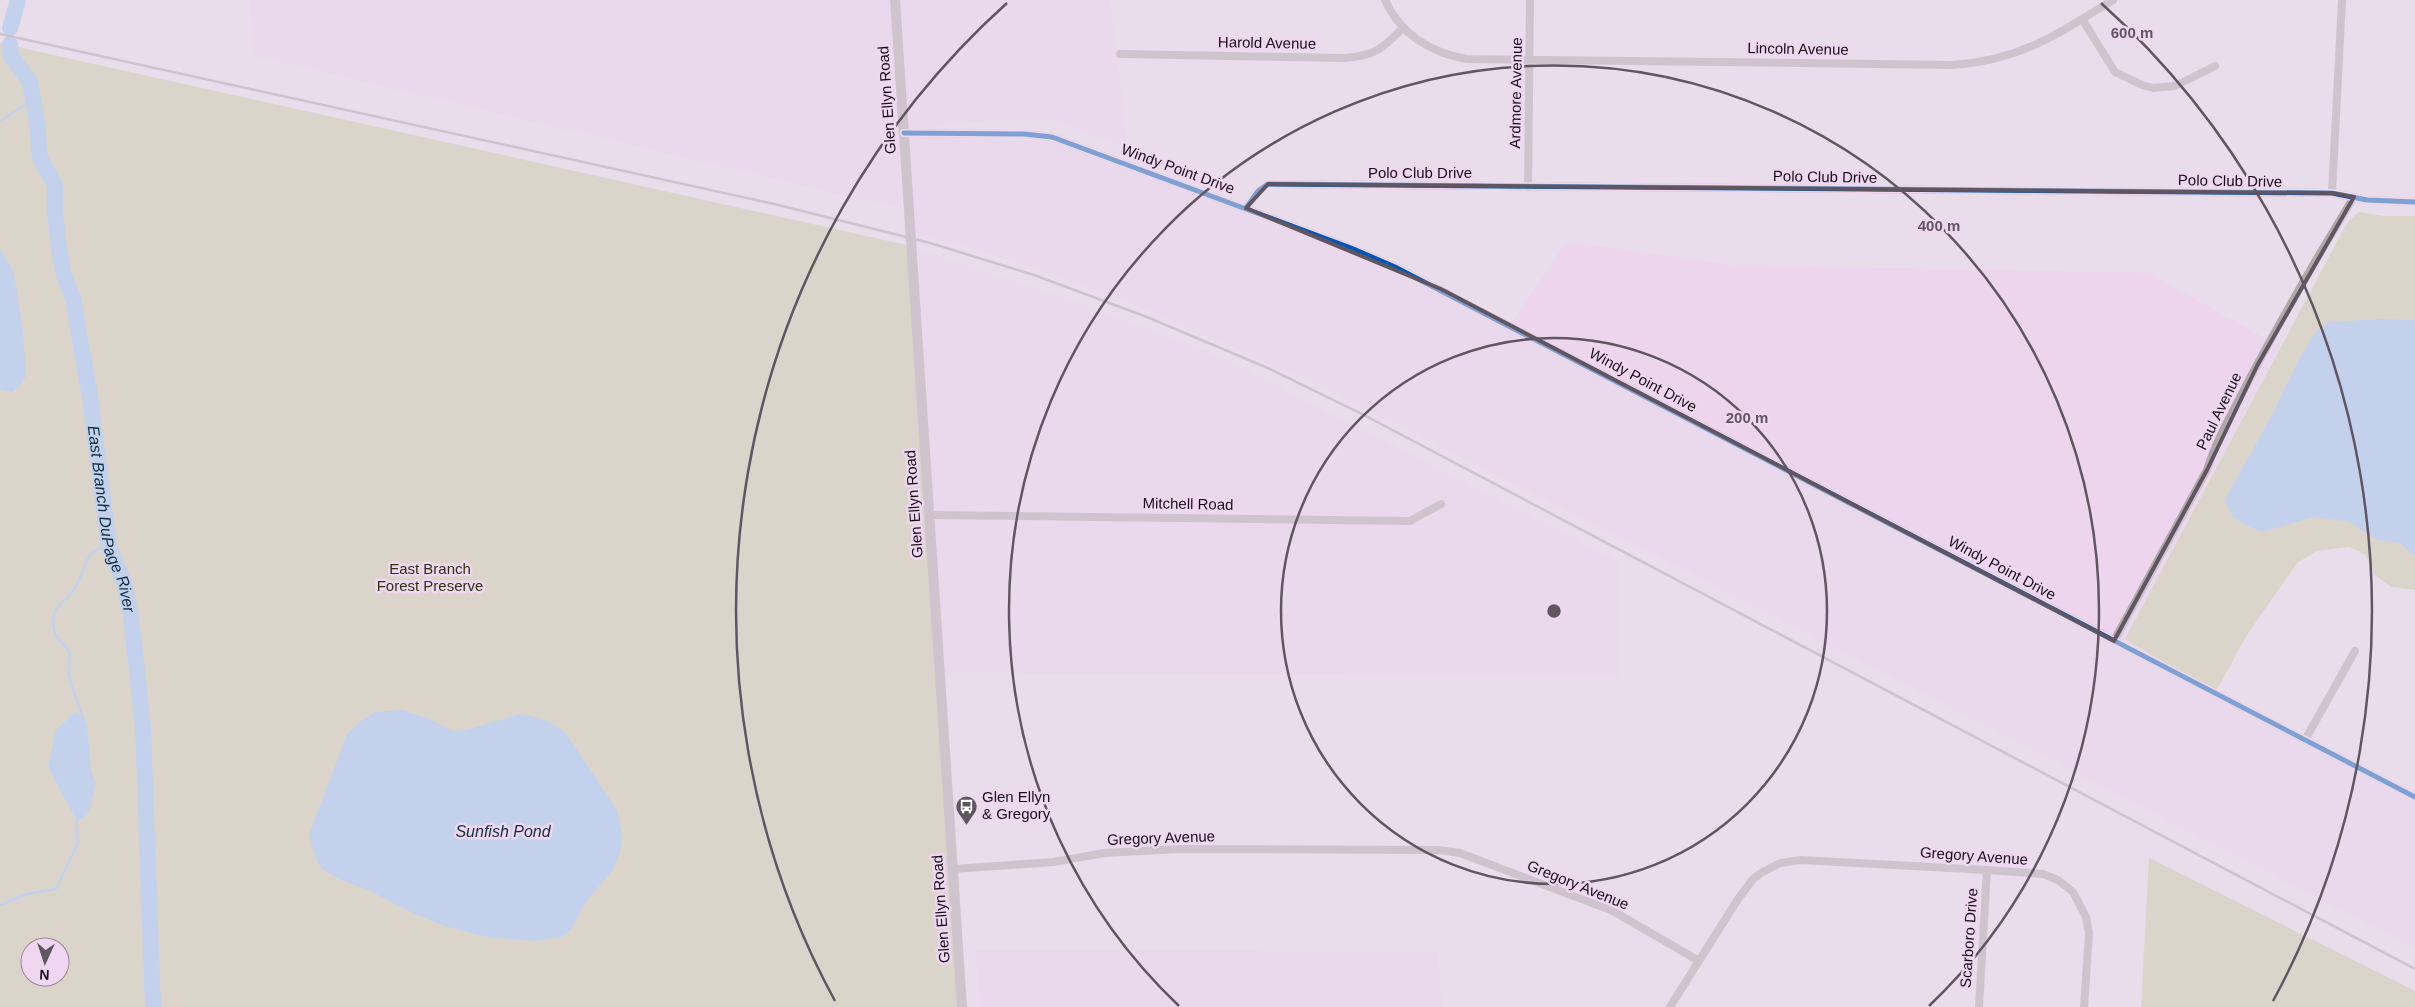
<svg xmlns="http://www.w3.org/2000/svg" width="2415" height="1007" font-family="Arial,sans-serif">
	<rect width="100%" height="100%" fill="#eaddeb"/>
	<path fill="#ecd5ed" d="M249,0H890L902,209L254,56Z
		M898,0H1110L1128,148L1051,120L1000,119L908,130Z
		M908,137L1052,141L1348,250L1508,329L1564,246L1575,243L1733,265L2149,273L2280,347L2125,639L2123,650L2415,800V949L1662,559L1317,385L1130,303L1022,264L914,232Z
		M918,249L1080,303L1222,357L1617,560L1618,676L944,673Z
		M975,950L1438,951L1442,1007H980Z"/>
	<path fill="#c9cba5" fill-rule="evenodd" d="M0,43L907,245L958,1007H0ZM30,947H60V977H30Z
		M2358,212L2385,216H2415V590L2391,587L2375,575L2365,554L2349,547L2317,551L2297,563L2247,635L2215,693L2125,639L2346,225Z
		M2149,858L2415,991V1007H2141Z"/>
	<path fill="#95c4ef" d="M0,248L14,273L23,332L26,376L19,387L12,392L0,389Z
		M2382,319L2415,320V556L2399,543L2377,540L2349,522L2330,519L2314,517L2262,532L2245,525L2233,517L2225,501L2228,494L2273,413L2299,359L2314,334L2328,322Z
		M401,710L425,717L453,731L467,730L520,714L536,717L551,723L566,733L617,810L622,836L620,852L613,870L585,903L572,928L562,937L536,941L487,937L448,927L414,914L368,890L339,879L322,869L316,859L309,835L347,734L361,721L375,712Z
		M76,711L87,725L93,792L89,812L82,819L75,818L48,767L56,730Z"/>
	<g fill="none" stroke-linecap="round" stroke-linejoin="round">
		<path stroke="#95c4ef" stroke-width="2.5" d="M0,121L33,100
			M84,723C81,706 72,692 69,675C68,667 71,659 69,652C66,643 55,640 54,630C50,605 62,606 73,591C85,576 83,546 109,547
			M89,769L95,784L90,801
			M0,905L27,894L56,889L78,843L76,822L80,816"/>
		<g stroke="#95c4ef" stroke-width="16">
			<path d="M10,28L18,0"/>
			<path id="s1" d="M10,44L11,56L30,82L37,122L40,158L55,185V212L59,248L64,275L73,299L90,396L109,547L124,582L131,616L143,727L153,1007"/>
		</g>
		<path stroke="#afa7aa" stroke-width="8" d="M1385,0C1400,34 1431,53 1467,59L1953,65C2021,60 2056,35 2113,0
			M2082,19L2115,72L2142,85L2153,88L2175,86L2215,66
			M1120,54L1346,58C1376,55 1382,49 1403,28
			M904,133L1024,134L1052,137L1351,248L1395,267L2415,797
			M1528,187L1530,0
			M2332,193L2342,0
			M1246,208L1258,191L1268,184L2332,193L2367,200L2415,202
			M930,515L1410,521L1441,504
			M2114,641L2207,470C2217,438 2234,410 2249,380C2282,318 2317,257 2354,197
			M2305,740L2355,651
			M953,869L1054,862L1104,853L1179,849L1439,850L1460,853L1613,911L1699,961
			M1670,1007L1738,899L1753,879L1761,873L1780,863L1801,860L1987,870L2043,874L2058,880L2073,892L2086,917L2089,933L2084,1007
			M1979,1007L1987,870"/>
		<path stroke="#afa7aa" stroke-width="10" d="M895,0L962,1007"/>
		<path stroke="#aba2aa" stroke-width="2.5" d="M0,34L774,204L930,243L1034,275L1147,317L1270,369L1362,414L2415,969"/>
		<defs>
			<path id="cycleway" d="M904,133L1024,134L1052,137L1351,248L1395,267L2415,797
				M1246,208L1258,191L1268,184L2332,193L2367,200L2415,202"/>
		</defs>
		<use href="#cycleway" stroke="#f0d7f1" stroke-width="8"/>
		<use href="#cycleway" stroke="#0057b8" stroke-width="5"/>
	</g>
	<path d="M0 0H2415V1007H0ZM1268,184L2332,193L2354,197L2257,366L2207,470L2114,641L1441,289L1246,208Z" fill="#eaddeb" fill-opacity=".55" fill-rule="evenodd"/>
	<path fill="none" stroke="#605661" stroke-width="4" stroke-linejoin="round" d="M1268,184L2332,193L2354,197L2257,366L2207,470L2114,641L1441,289L1246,208Z"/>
	<g fill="none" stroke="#605661" stroke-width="2.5">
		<circle cx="1554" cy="611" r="273"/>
		<path d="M1179 1006A545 545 0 1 1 1929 1006"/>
		<path d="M835 1001A818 818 0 0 1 1007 3M2101 3A818 818 0 0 1 2273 1001"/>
	</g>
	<defs>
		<symbol id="bus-pin" viewBox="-11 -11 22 30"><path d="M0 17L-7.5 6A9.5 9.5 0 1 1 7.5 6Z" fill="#605661" stroke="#f0d7f1"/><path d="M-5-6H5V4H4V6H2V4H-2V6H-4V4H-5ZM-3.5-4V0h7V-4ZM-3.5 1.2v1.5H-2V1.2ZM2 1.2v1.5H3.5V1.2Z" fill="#fff"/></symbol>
	</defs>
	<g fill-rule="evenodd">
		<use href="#bus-pin" x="954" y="794" width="25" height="34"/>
	</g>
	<g text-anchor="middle" stroke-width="5" stroke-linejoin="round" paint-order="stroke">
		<g font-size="15" fill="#160e17" stroke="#f0d7f1">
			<text transform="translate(1267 43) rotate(1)" y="5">Harold Avenue</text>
			<text transform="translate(1798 49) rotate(1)" y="5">Lincoln Avenue</text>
			<text transform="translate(1516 93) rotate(-89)" y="5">Ardmore Avenue</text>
			<text transform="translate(887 100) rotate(-94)" y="5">Glen Ellyn Road</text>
			<text transform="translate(1178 169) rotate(20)" y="5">Windy Point Drive</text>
			<text x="1420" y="178">Polo Club Drive</text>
			<text transform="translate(1825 177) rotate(1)" y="5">Polo Club Drive</text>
			<text transform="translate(2230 181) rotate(1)" y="5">Polo Club Drive</text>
			<text transform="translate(1643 380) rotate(28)" y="5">Windy Point Drive</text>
			<text transform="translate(2219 411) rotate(-64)" y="5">Paul Avenue</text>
			<text transform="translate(914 504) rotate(-94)" y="5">Glen Ellyn Road</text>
			<text transform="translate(1188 504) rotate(1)" y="5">Mitchell Road</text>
			<text transform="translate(2002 568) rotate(28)" y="5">Windy Point Drive</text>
			<text transform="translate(1161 838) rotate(-2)" y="5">Gregory Avenue</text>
			<text transform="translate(1974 856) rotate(4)" y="5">Gregory Avenue</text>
			<text transform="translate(1578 885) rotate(22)" y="5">Gregory Avenue</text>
			<text transform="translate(941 909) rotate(-94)" y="5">Glen Ellyn Road</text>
			<text transform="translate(1969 938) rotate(-86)" y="5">Scarboro Drive</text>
		</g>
		<g font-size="15" fill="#2e3310" stroke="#f0d7f1">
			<text x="430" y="574">East Branch<tspan x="430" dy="17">Forest Preserve</tspan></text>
		</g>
		<g font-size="15" fill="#160e17" stroke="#f0d7f1" text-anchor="start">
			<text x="982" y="802">Glen Ellyn<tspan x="982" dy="17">&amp; Gregory</tspan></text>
		</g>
		<g font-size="16" font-style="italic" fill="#0d2d43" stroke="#f0d7f1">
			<text dy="6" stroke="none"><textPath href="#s1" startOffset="492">East Branch DuPage River</textPath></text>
			<text x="503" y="837">Sunfish Pond</text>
		</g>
	</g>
	<circle cx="1554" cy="611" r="8" fill="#605661" stroke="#f0d7f1" stroke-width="2.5"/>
	<g font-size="15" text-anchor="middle" font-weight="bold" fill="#605661" stroke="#f0d7f1" stroke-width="5" stroke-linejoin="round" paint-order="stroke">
		<text x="2132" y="38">600 m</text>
		<text x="1939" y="231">400 m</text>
		<text x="1747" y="423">200 m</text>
	</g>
	<g transform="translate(45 962) rotate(183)"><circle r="24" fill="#f0d7f1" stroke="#99879a"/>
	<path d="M0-4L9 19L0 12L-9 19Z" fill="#605661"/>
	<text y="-8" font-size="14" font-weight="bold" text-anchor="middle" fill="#160e17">N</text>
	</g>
</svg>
